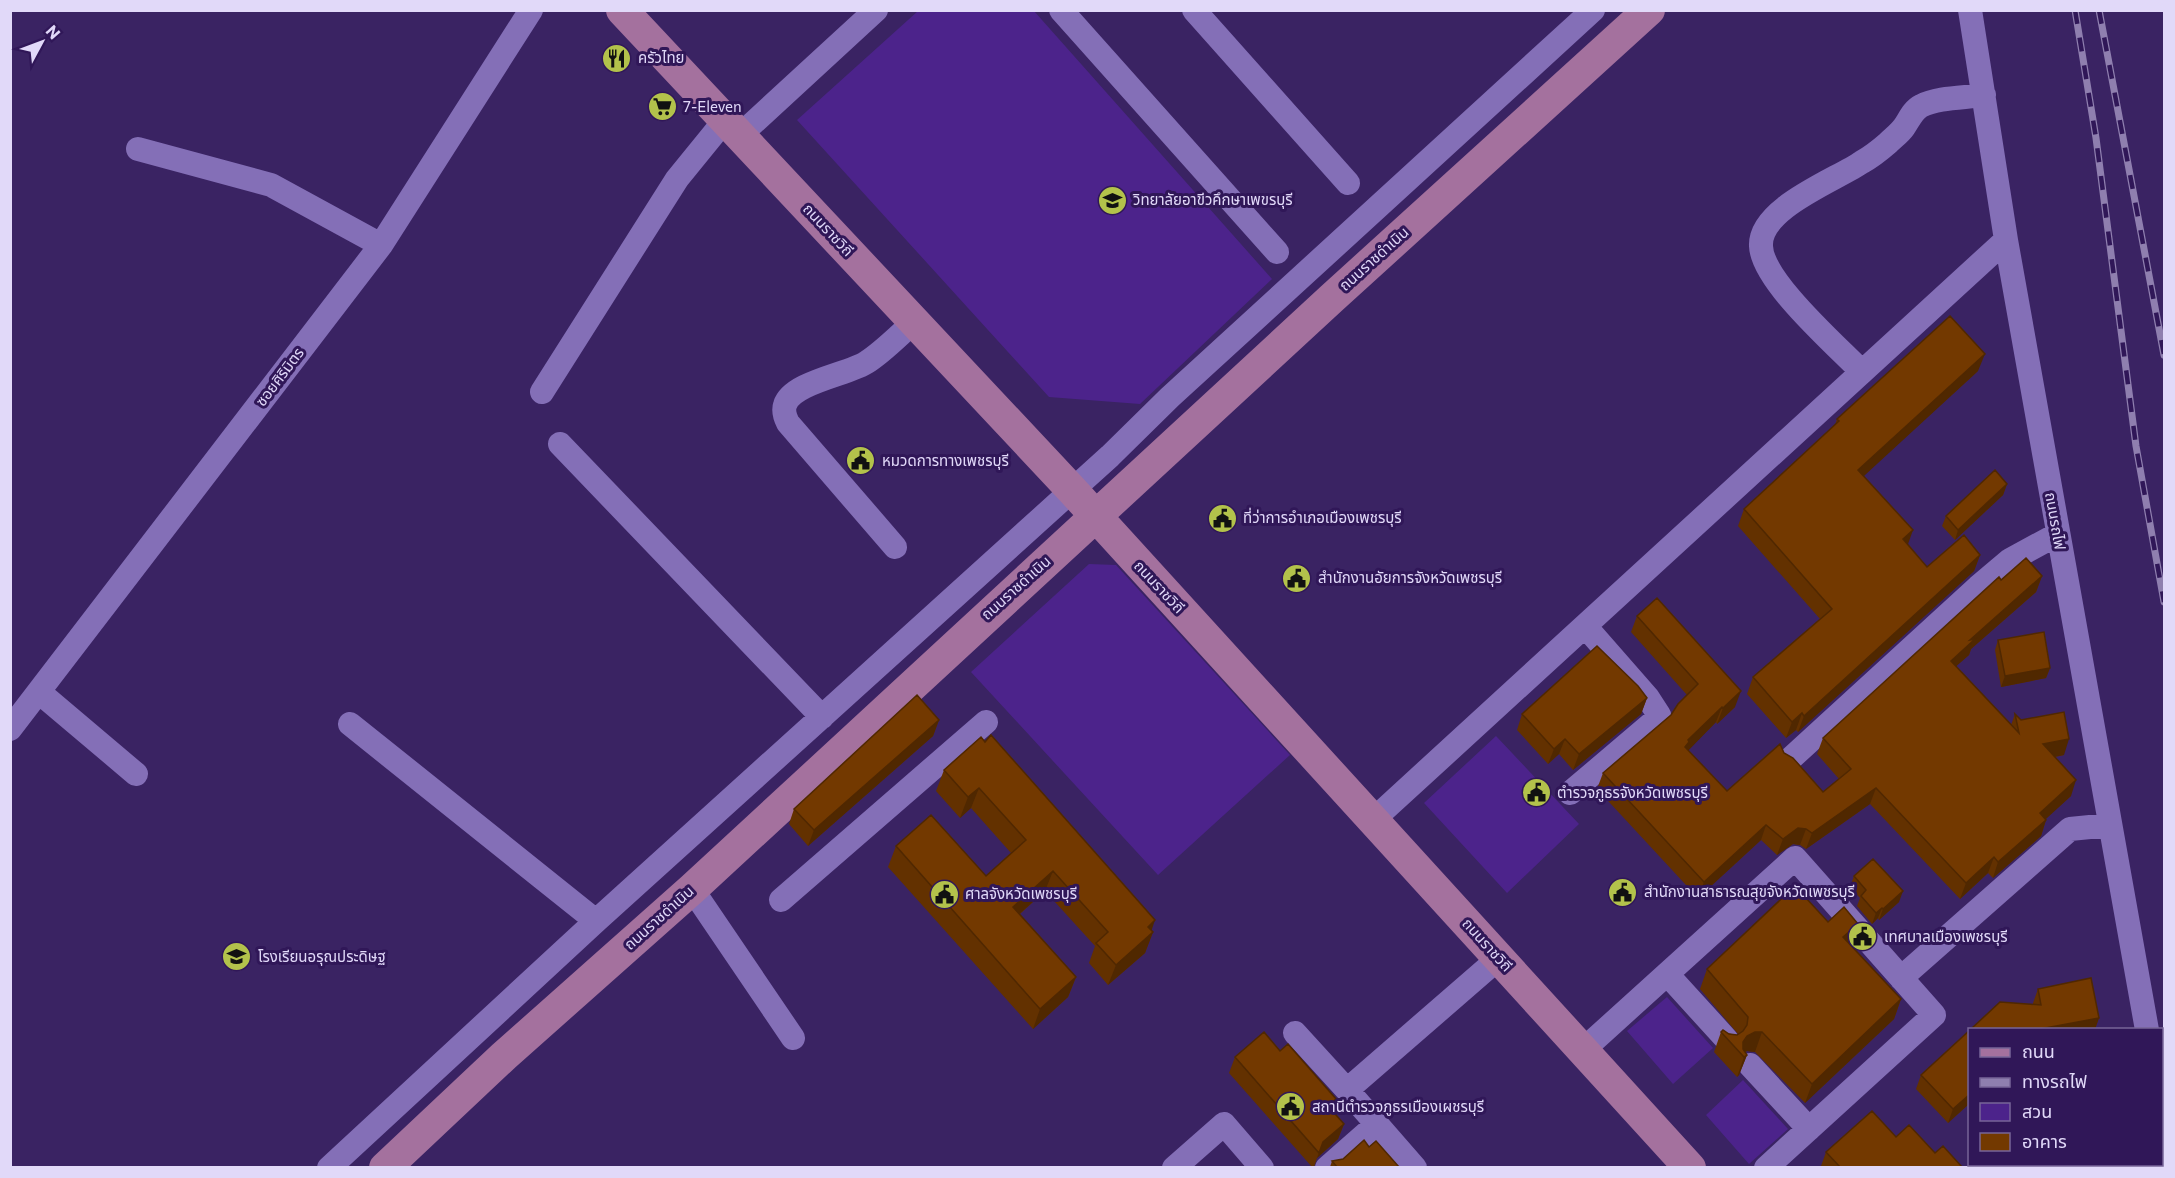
<svg xmlns="http://www.w3.org/2000/svg" width="2175" height="1178" font-family="Commissioner,'Noto Sans Thai',sans-serif">
	<rect width="100%" height="100%" fill="#3a2363"/>
	<path fill="#4c238b" d="M918,11H1034L1272,279L1140,404L1049,397L797,120Z
		M1089,564L1116,565L1290,755L1158,875L971,672Z
		M1496,736L1579,824L1507,893L1424,803Z
		M1667,997L1713,1048L1673,1084L1627,1031Z
		M1743,1080L1788,1129L1749,1164L1706,1115Z"/>
	<g fill="none" stroke-linecap="round" stroke-linejoin="round">
		<path stroke="#846fb7" stroke-width="24" d="M1061,10L1277,252
			M1194,10L1348,183
			M1970,10L2006,240L2147,1030
			M739,136L876,10
			M138,149L271,185L381,245
			M1862,372C1837,346 1762,281 1761,246C1759,208 1836,180 1862,162C1871,157 1880,150 1888,143C1893,138 1900,133 1904,127C1909,120 1913,110 1921,106C1938,97 1965,98 1984,95
			M542,392L677,179L725,120
			M560,444L822,717
			M895,547L788,423C785,417 783,411 785,405C792,382 850,374 867,362C884,351 899,335 914,322
			M39,692L136,774
			M350,724L596,921
			M10,729L381,245L531,10
			M1789,760L1978,587L2010,560L2058,534
			M1570,793L1656,720L1659,715L1648,698L1585,626
			M1373,820L2006,240
			M692,889L793,1038
			M781,900L986,722
			M1667,974L1727,1040
			M1901,978L2070,829L2110,825
			M1295,1033L1347,1090
			M1583,1050L1795,858L1934,1015L1766,1168
			M1750,1065L1809,1129
			M2162,1108L2164,1125
			M329,1168L596,921L1110,456L1170,397L1593,10
			M1174,1168L1224,1124L1262,1168
			M1327,1168L1377,1124
			M1415,1168L1347,1090L1499,958
			M2160,1168L2164,1162"/>
		<path stroke="#a4719e" stroke-width="32" d="M622,10L1072,490L1690,1168
			M385,1168L504,1056L692,889L1332,298L1649,10"/>
		<defs>
			<path id="rail" d="M2075,10L2096,138L2136,446L2164,602
				M2099,10L2164,355"/>
		</defs>
		<use href="#rail" stroke="#8f7faf" stroke-width="7"/>
		<use href="#rail" stroke="#301758" stroke-width="4.5" stroke-dasharray="14" stroke-linecap="butt"/>
	</g>
	<path fill="#633100" d="M1978,371L1863,476L1908,544L1927,567L1980,555L1974,571L1798,732L1796,730L1786,738L1747,694L1753,677L1820,619L1738,526L1744,509L1835,425L1837,419Z
		M2007,484L2003,495L1955,540L1942,526L1946,516Z
		M2042,576L2036,592L1971,649L1969,655L1956,666L2011,725L2015,714L2021,720L2064,755L2055,757L2071,796L2045,819L2046,820L2041,836L1993,878L1988,873L1960,899L1870,804L1806,849L1800,845L1793,844L1777,855L1761,840L1698,898L1597,789L1603,773L1671,715L1687,695L1631,632L1637,616L1735,707L1717,724L1716,722L1688,750L1727,791L1784,753L1823,792L1839,779L1817,754L1823,738L2001,580Z
		M1998,640L2050,668L2046,678L2001,687L1995,650Z
		M1647,698L1641,714L1573,770L1559,754L1548,764L1517,730L1522,714Z
		M939,720L933,736L808,846L789,824L794,809Z
		M981,737L1153,932L1145,953L1108,985L1089,963L1095,946L1045,891L1020,914L1076,977L1068,997L1033,1029L888,867L896,846L986,876L1011,853L971,808L960,818L936,791L944,770Z
		M1854,876L1899,902L1879,920L1878,918L1872,924L1857,906L1860,898L1850,887Z
		M1828,922L1858,924L1851,943L1850,945L1901,999L1894,1019L1805,1103L1755,1052L1747,1051L1745,1052L1747,1055L1739,1075L1737,1077L1714,1052L1721,1032L1737,1035L1738,1034L1700,989L1707,969Z
		M2038,989L2099,1018L2095,1029H1971L2033,1005V1003Z
		M1235,1057L1332,1110L1344,1124L1338,1139L1317,1158L1314,1167H1312L1229,1073Z
		M1921,1075L1970,1103L1948,1123L1916,1089Z
		M1896,1137L1935,1153L1962,1167H1822L1821,1166L1826,1152Z
		M1369,1147L1399,1167H1330L1332,1161L1343,1159Z"/>
	<path fill="#502800" d="M1985,354L1978,371L1852,487L1858,470Z
		M2007,484L2003,495L1955,540L1958,530Z
		M1913,530L1907,547L1903,539Z
		M1980,555L1974,571L1798,732L1804,716Z
		M2042,576L2036,592L1971,649L1969,655L1945,676L1951,661L1970,640Z
		M2050,668L2046,678L2001,687L2005,676Z
		M1741,691L1735,707L1717,724L1723,708Z
		M1647,698L1641,714L1573,770L1579,754Z
		M1722,707L1716,722L1686,753L1685,747L1688,740Z
		M1802,713L1796,730L1786,738L1792,722Z
		M939,720L933,736L808,846L814,830Z
		M1565,739L1559,754L1548,764L1554,749Z
		M2069,739L2064,755L2037,760L2043,744Z
		M2076,780L2071,796L2035,829L2040,813Z
		M979,788L971,808L960,818L968,797Z
		M1876,788L1870,804L1806,849L1812,833Z
		M2046,820L2041,836L1993,878L1998,862Z
		M1766,825L1761,840L1698,898L1704,882Z
		M1798,828L1806,829L1800,845L1793,844L1777,855L1783,839Z
		M1994,857L1988,873L1960,899L1966,883Z
		M1053,871L1045,891L1005,927L1013,907Z
		M1903,891L1899,902L1879,920L1883,909Z
		M1882,908L1878,918L1872,924L1876,913Z
		M1155,920L1150,935L1153,932L1145,953L1108,985L1116,965L1148,927Z
		M1858,924L1851,943L1836,957L1843,937Z
		M1076,977L1068,997L1033,1029L1040,1009Z
		M1901,999L1894,1019L1805,1103L1812,1084Z
		M2099,1018L2095,1029H2040Z
		M1755,1032H1762L1755,1052L1747,1051L1741,1054L1743,1042L1747,1036Z
		M1747,1055L1739,1075L1737,1077L1744,1057Z
		M1970,1094V1103L1948,1123L1953,1109Z
		M1336,1099L1330,1114L1328,1106Z
		M1344,1124L1338,1139L1317,1158L1323,1142Z
		M2124,1164H2133L2129,1167H2121Z"/>
	<path fill="#733900" stroke="#502800" stroke-width="1.5" d="M1950,316L1985,354L1858,470L1913,530L1903,539L1927,567L1964,535L1980,555L1804,716L1802,713L1792,722L1753,677L1832,609L1744,509L1839,421L1837,419Z
		M1995,470L2007,484L1958,530L1946,516Z
		M2026,558L2042,576L1970,640L1975,639L1951,661L2019,733L2015,714L2021,720L2064,712L2069,739L2043,744L2076,780L2040,813L2046,820L1998,862L1994,857L1966,883L1876,788L1812,833L1806,829L1798,828L1783,839L1766,825L1704,882L1603,773L1671,715L1678,704L1698,684L1637,616L1657,598L1741,691L1723,708L1722,707L1688,740L1689,742L1685,747L1727,791L1780,744L1784,753L1793,758L1823,792L1851,769L1823,738L1999,577L2001,580Z
		M2044,632L2050,668L2005,676L1998,640Z
		M1597,646L1638,686L1647,698L1579,754L1565,739L1554,749L1522,714Z
		M917,695L939,720L814,830L794,809Z
		M991,735L1155,920L1148,927L1153,932L1116,965L1096,943L1108,932L1053,871L1013,907L1076,977L1040,1009L896,846L931,815L986,876L1026,840L979,788L968,797L944,770L981,737L985,742Z
		M1873,859L1903,891L1883,909L1882,908L1876,913L1861,896L1866,890L1854,876Z
		M1795,886L1828,922L1844,907L1858,924L1843,937L1901,999L1812,1084L1762,1032H1755L1747,1036L1743,1042V1049L1747,1055L1744,1057L1721,1032L1723,1030L1729,1034L1737,1035L1743,1031L1747,1025L1748,1017L1707,969Z
		M2091,978L2099,1018L2040,1029H1971L2000,1002L2041,1005L2038,989Z
		M1970,1030V1094L1953,1109L1921,1075Z
		M1264,1032L1280,1051L1288,1044L1336,1099L1328,1106L1344,1124L1323,1142L1319,1153L1235,1057Z
		M1872,1111L1896,1137L1909,1125L1935,1153L1943,1146L1962,1167H1839H1840L1826,1152Z
		M1364,1140L1369,1147L1376,1141L1399,1167H1337L1332,1161L1343,1159Z
		M2081,1164H2124L2121,1167H2078Z"/>
	<defs>
		<symbol id="restaurant-disc" viewBox="-11 -11 22 22"><circle r="9.5" fill="#b3c24b" stroke="#301758"/><path d="M-5-6h1v4h1v-4h1v4h1v-4h1v5L-1.5 .5V6h-2V.5L-5-1ZM5-6V6H3V1.5H1.5Q1.5-4 5-6Z" fill="#111"/></symbol>
		<symbol id="supermarket-disc" viewBox="-11 -11 22 22"><circle r="9.5" fill="#b3c24b" stroke="#301758"/><path d="M-6-5.5h2.5l.6 2H6L4.5 2H-2.5L-4.4-4H-6ZM-1.5 3.2a1.3 1.3 0 1 0 .1 0ZM3 3.2a1.3 1.3 0 1 0 .1 0Z" fill="#111"/></symbol>
		<symbol id="university-disc" viewBox="-11 -11 22 22"><circle r="9.5" fill="#b3c24b" stroke="#301758"/><path d="M0-5L7-2L0 1L-7-2ZM-4 1L0 2.5L4 1V4Q0 6-4 4Z" fill="#111"/></symbol>
		<symbol id="civic-disc" viewBox="-11 -11 22 22"><circle r="9.5" fill="#b3c24b" stroke="#301758"/><path d="M-.6-6.5H3V-4.5H.6V-3L4-1V1h2V6H-6V1h2V-1L-.6-3ZM-1.2 2.5V6h2.4V2.5Z" fill="#111"/></symbol>
		<symbol id="school-disc" viewBox="-11 -11 22 22"><circle r="9.5" fill="#b3c24b" stroke="#301758"/><path d="M0-5L7-2L0 1L-7-2ZM-4 1L0 2.5L4 1V4Q0 6-4 4Z" fill="#111"/></symbol>
	</defs>
	<g fill-rule="evenodd">
		<use href="#restaurant-disc" x="600" y="42" width="33" height="33"/>
		<use href="#supermarket-disc" x="646" y="90" width="33" height="33"/>
		<use href="#university-disc" x="1096" y="184" width="33" height="33"/>
		<use href="#civic-disc" x="844" y="444" width="33" height="33"/>
		<use href="#civic-disc" x="1206" y="502" width="33" height="33"/>
		<use href="#civic-disc" x="1280" y="562" width="33" height="33"/>
		<use href="#civic-disc" x="1520" y="776" width="33" height="33"/>
		<use href="#civic-disc" x="1606" y="876" width="33" height="33"/>
		<use href="#civic-disc" x="928" y="878" width="33" height="33"/>
		<use href="#civic-disc" x="1846" y="920" width="33" height="33"/>
		<use href="#school-disc" x="220" y="940" width="33" height="33"/>
		<use href="#civic-disc" x="1274" y="1090" width="33" height="33"/>
	</g>
	<g text-anchor="middle" stroke-width="6" stroke-linejoin="round" paint-order="stroke">
		<g font-size="15" fill="#e1d9f9" stroke="#301758" text-anchor="start">
			<text x="638" y="63">ครัวไทย</text>
			<text x="683" y="112">7-Eleven</text>
			<text x="1133" y="205">วิทยาลัยอาขีวคึกษาเพขรบุรี</text>
			<text x="882" y="466">หมวดการทางเพชรบุรี</text>
			<text x="1243" y="523">ที่ว่าการอำเภอเมืองเพชรบุรี</text>
			<text x="1318" y="583">สำนักงานอัยการจังหวัดเพชรบุรี</text>
			<text x="1557" y="798">ตำรวจภูธรจังหวัดเพชรบุรี</text>
			<text x="1644" y="897">สำนักงานสาธารณสุขจังหวัดเพชรบุรี</text>
			<text x="965" y="899">ศาลจังหวัดเพชรบุรี</text>
			<text x="1884" y="942">เทศบาลเมืองเพชรบุรี</text>
			<text x="258" y="962">โรงเรียนอรุณประดิษฐ</text>
			<text x="1312" y="1112">สถานีตำรวจภูธรเมืองเผชรบุรี</text>
		</g>
		<g font-size="15" fill="#e1d9f9" stroke="#301758">
			<text transform="translate(828 230) rotate(47)" y="5">ถนนราชวิถี</text>
			<text transform="translate(1374 259) rotate(-42)" y="5">ถนนราชดำเนิน</text>
			<text transform="translate(280 377) rotate(-53)" y="5">ซอยศิริมิตร</text>
			<text transform="translate(2055 521) rotate(80)" y="5">ถนนรถไฟ</text>
			<text transform="translate(1159 587) rotate(47)" y="5">ถนนราชวิถี</text>
			<text transform="translate(1016 588) rotate(-42)" y="5">ถนนราชดำเนิน</text>
			<text transform="translate(659 918) rotate(-42)" y="5">ถนนราชดำเนิน</text>
			<text transform="translate(1487 945) rotate(48)" y="5">ถนนราชวิถี</text>
		</g>
	</g>
	<rect width="2175" height="1178" fill="none" stroke="#e1d9f9" stroke-width="24"/>
	<rect x="1968" y="1028" width="195" height="138" fill="#301758" stroke="#776598" stroke-width="1.5"/>
	<rect x="1980" y="1048" width="30" height="9" fill="#a4719e" stroke="#776598" stroke-width="1.5"/>
	<text x="2022" y="1058" font-size="18" fill="#e1d9f9">ถนน</text>
	<rect x="1980" y="1078" width="30" height="9" fill="#8f7faf" stroke="#776598" stroke-width="1.5"/>
	<text x="2022" y="1088" font-size="18" fill="#e1d9f9">ทางรถไฟ</text>
	<rect x="1980" y="1103" width="30" height="18" fill="#4c238b" stroke="#776598" stroke-width="1.5"/>
	<text x="2022" y="1118" font-size="18" fill="#e1d9f9">สวน</text>
	<rect x="1980" y="1133" width="30" height="18" fill="#733900" stroke="#776598" stroke-width="1.5"/>
	<text x="2022" y="1148" font-size="18" fill="#e1d9f9">อาคาร</text>
	<g transform="translate(42 42) rotate(49)" stroke="#301758" stroke-width="4.5" paint-order="stroke">
	<path d="M0-4.5L10 22L0 15L-10 22Z" fill="#e1d9f9"/>
	<text y="-9" font-size="16" font-weight="bold" text-anchor="middle" fill="#e1d9f9">N</text>
	</g>
</svg>
